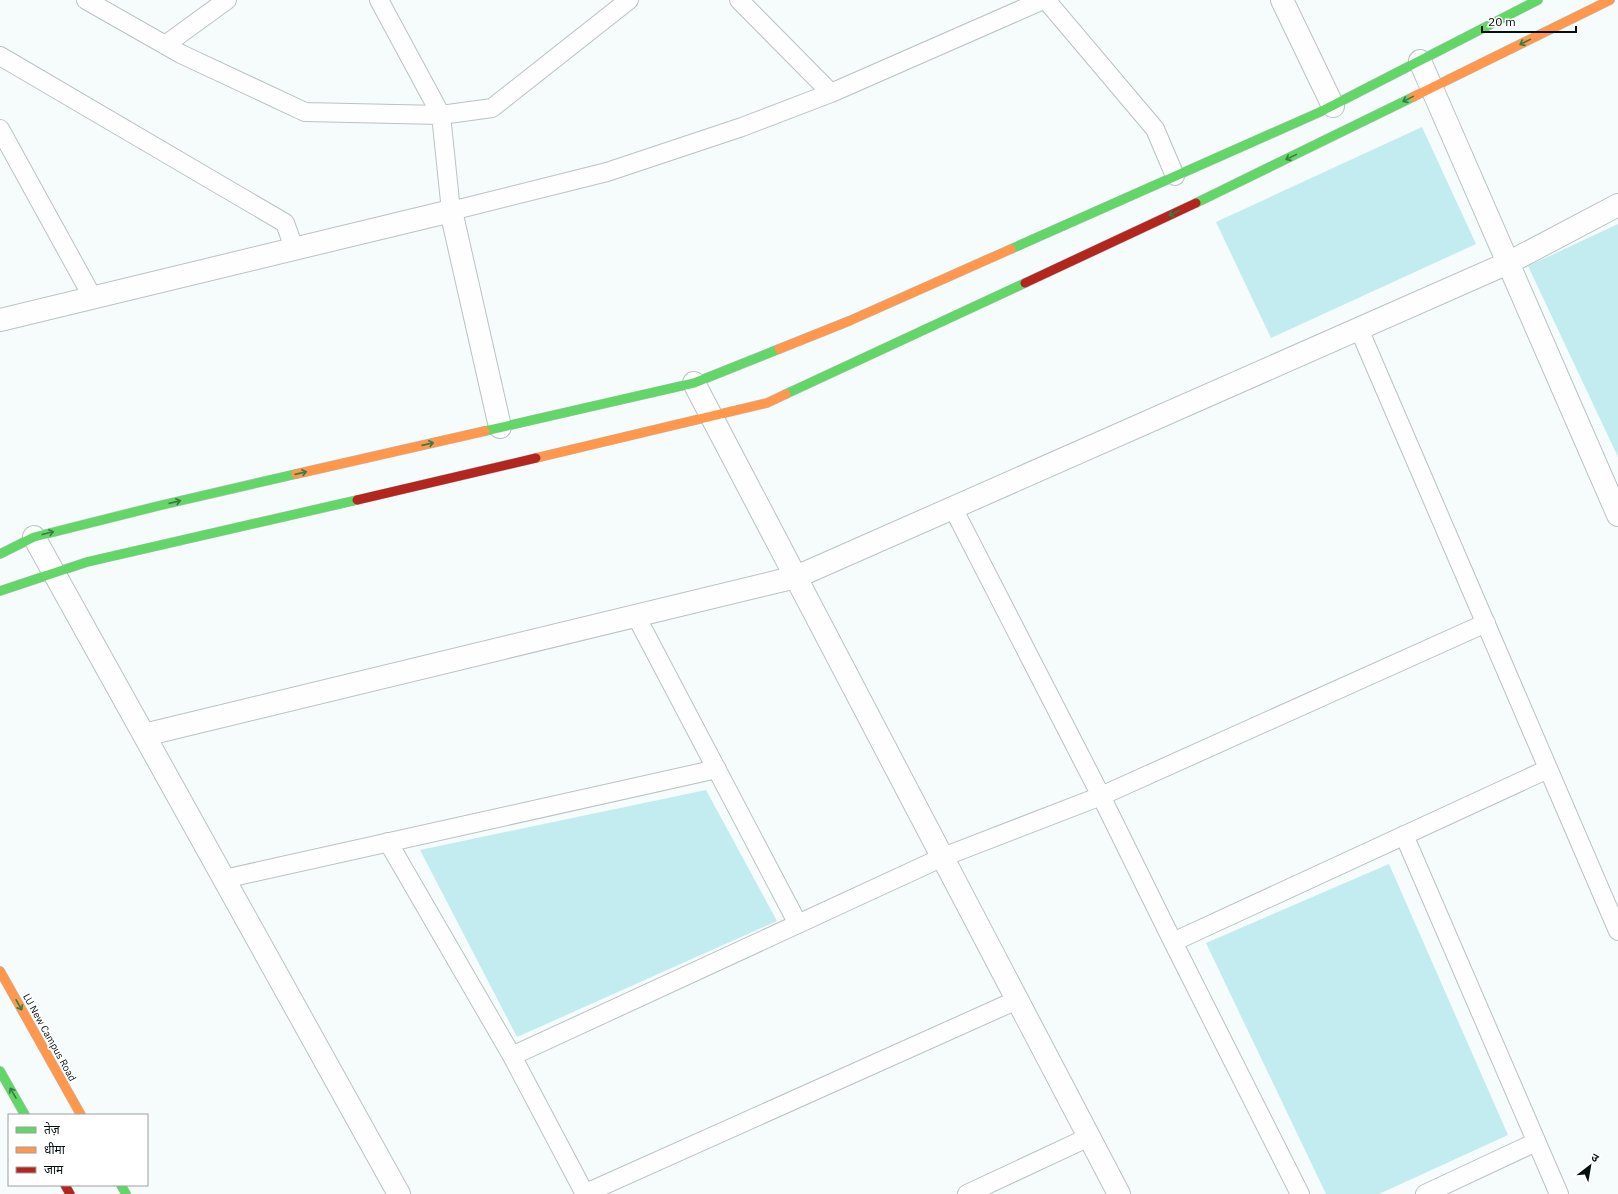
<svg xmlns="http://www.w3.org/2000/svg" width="1618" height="1194" font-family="'IBM Plex Sans','Noto Sans Devanagari',sans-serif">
	<rect width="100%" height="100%" fill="#f6fbfb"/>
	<path fill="#c2ecef" d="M1422,127L1476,244L1271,338L1216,222Z
		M1618,224V457L1528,266Z
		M706,790L777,921L517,1037L420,850Z
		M1389,864L1508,1135L1379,1194H1326L1206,943Z"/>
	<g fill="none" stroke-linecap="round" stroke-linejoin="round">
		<defs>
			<path id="lane" d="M86,0L181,54L305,112L441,115L492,108L629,0
				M379,0L441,115L451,211L607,172L742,127L831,93L1043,0
				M739,0L831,93
				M1046,0L1155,129L1175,176
				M165,45L227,0
				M0,56L285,223L294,248
				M0,129L93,298
				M1359,329L1618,931
				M953,508L1101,796L1173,942L1300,1194
				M636,616L798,924
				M1404,835L1559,1194
				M388,842L512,1056L585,1194
				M224,879L717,769
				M1173,942L1548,769
				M512,1056L943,857L1101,796L1486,623
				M584,1194L1017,1000
				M967,1194L1089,1137
				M1425,1194L1536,1142"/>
			<path id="street" d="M1282,0L1333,106
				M1420,61L1618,515
				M0,320L451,211L500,427
				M694,383L1119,1194
				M34,537L399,1194
				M144,735L796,577L1508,263L1618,205"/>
			<path id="fast" d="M1196,203L1413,97
				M1011,249L1320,112L1538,0
				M786,394L1025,283
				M485,431L694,383L779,349
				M0,554L34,537L162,505L296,474
				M0,591L87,562L357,500
				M0,1071L25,1115
				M121,1185L126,1194"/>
			<path id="slow" d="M1413,97L1610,0
				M779,349L849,321L1011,249
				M536,458L767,403L786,394
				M296,474L485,431
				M0,971L81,1115"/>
			<path id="jam" d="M1025,283L1196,203
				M357,500L536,458
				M65,1185L70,1194"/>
		</defs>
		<use href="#lane" stroke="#bbc2c3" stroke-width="20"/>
		<use href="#street" stroke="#bbc2c3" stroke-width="24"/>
		<use href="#fast" stroke="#bbc2c3" stroke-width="10"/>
		<use href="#slow" stroke="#bbc2c3" stroke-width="10"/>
		<use href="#jam" stroke="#bbc2c3" stroke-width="10"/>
		<use href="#lane" stroke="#fefefe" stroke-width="18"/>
		<use href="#street" stroke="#fefefe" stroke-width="22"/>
		<use href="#fast" stroke="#63d668" stroke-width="9"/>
		<use href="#slow" stroke="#ff974d" stroke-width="9"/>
		<use href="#jam" stroke="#b3261e" stroke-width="9"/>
	</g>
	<defs><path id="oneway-shaft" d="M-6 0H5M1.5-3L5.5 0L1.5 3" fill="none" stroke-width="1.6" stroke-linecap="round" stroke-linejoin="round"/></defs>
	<g stroke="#397c40">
		<use href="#oneway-shaft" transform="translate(1525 42) rotate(154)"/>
		<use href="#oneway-shaft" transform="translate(1408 99) rotate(154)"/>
		<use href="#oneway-shaft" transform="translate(1291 157) rotate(154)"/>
		<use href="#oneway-shaft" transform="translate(1174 213) rotate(155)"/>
		<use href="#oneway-shaft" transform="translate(428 444) rotate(-13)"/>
		<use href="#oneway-shaft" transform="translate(301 473) rotate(-13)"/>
		<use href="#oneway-shaft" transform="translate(175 502) rotate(-13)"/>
		<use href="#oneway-shaft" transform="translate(48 533) rotate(-14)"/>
		<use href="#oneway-shaft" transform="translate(19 1005) rotate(61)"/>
		<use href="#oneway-shaft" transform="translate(13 1093) rotate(-120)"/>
	</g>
	<g text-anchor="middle" stroke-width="3.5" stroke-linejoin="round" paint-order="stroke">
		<g font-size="10" fill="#060f10" stroke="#fff">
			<text transform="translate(50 1037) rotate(61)" y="4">LU New Campus Road</text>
		</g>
	</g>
	<rect x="8" y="1114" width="140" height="72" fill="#ffffff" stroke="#9b9f9f"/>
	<rect x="16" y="1127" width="20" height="6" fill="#63d668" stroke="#9b9f9f"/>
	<text x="44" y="1134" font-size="12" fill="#060f10">तेज़</text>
	<rect x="16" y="1147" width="20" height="6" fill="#ff974d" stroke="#9b9f9f"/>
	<text x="44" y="1154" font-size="12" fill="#060f10">धीमा</text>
	<rect x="16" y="1167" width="20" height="6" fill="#b3261e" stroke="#9b9f9f"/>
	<text x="44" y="1174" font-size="12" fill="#060f10">जाम</text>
	<g transform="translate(1590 1166) rotate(31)" stroke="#ffffff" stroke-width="3" paint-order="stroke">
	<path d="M0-3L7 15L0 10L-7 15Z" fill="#060f10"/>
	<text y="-6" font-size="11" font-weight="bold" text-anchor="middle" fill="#060f10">उ</text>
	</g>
	<path d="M1482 26v6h94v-6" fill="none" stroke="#060f10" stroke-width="2"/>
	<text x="1488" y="26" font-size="12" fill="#060f10" stroke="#ffffff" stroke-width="3" paint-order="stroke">20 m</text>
</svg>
